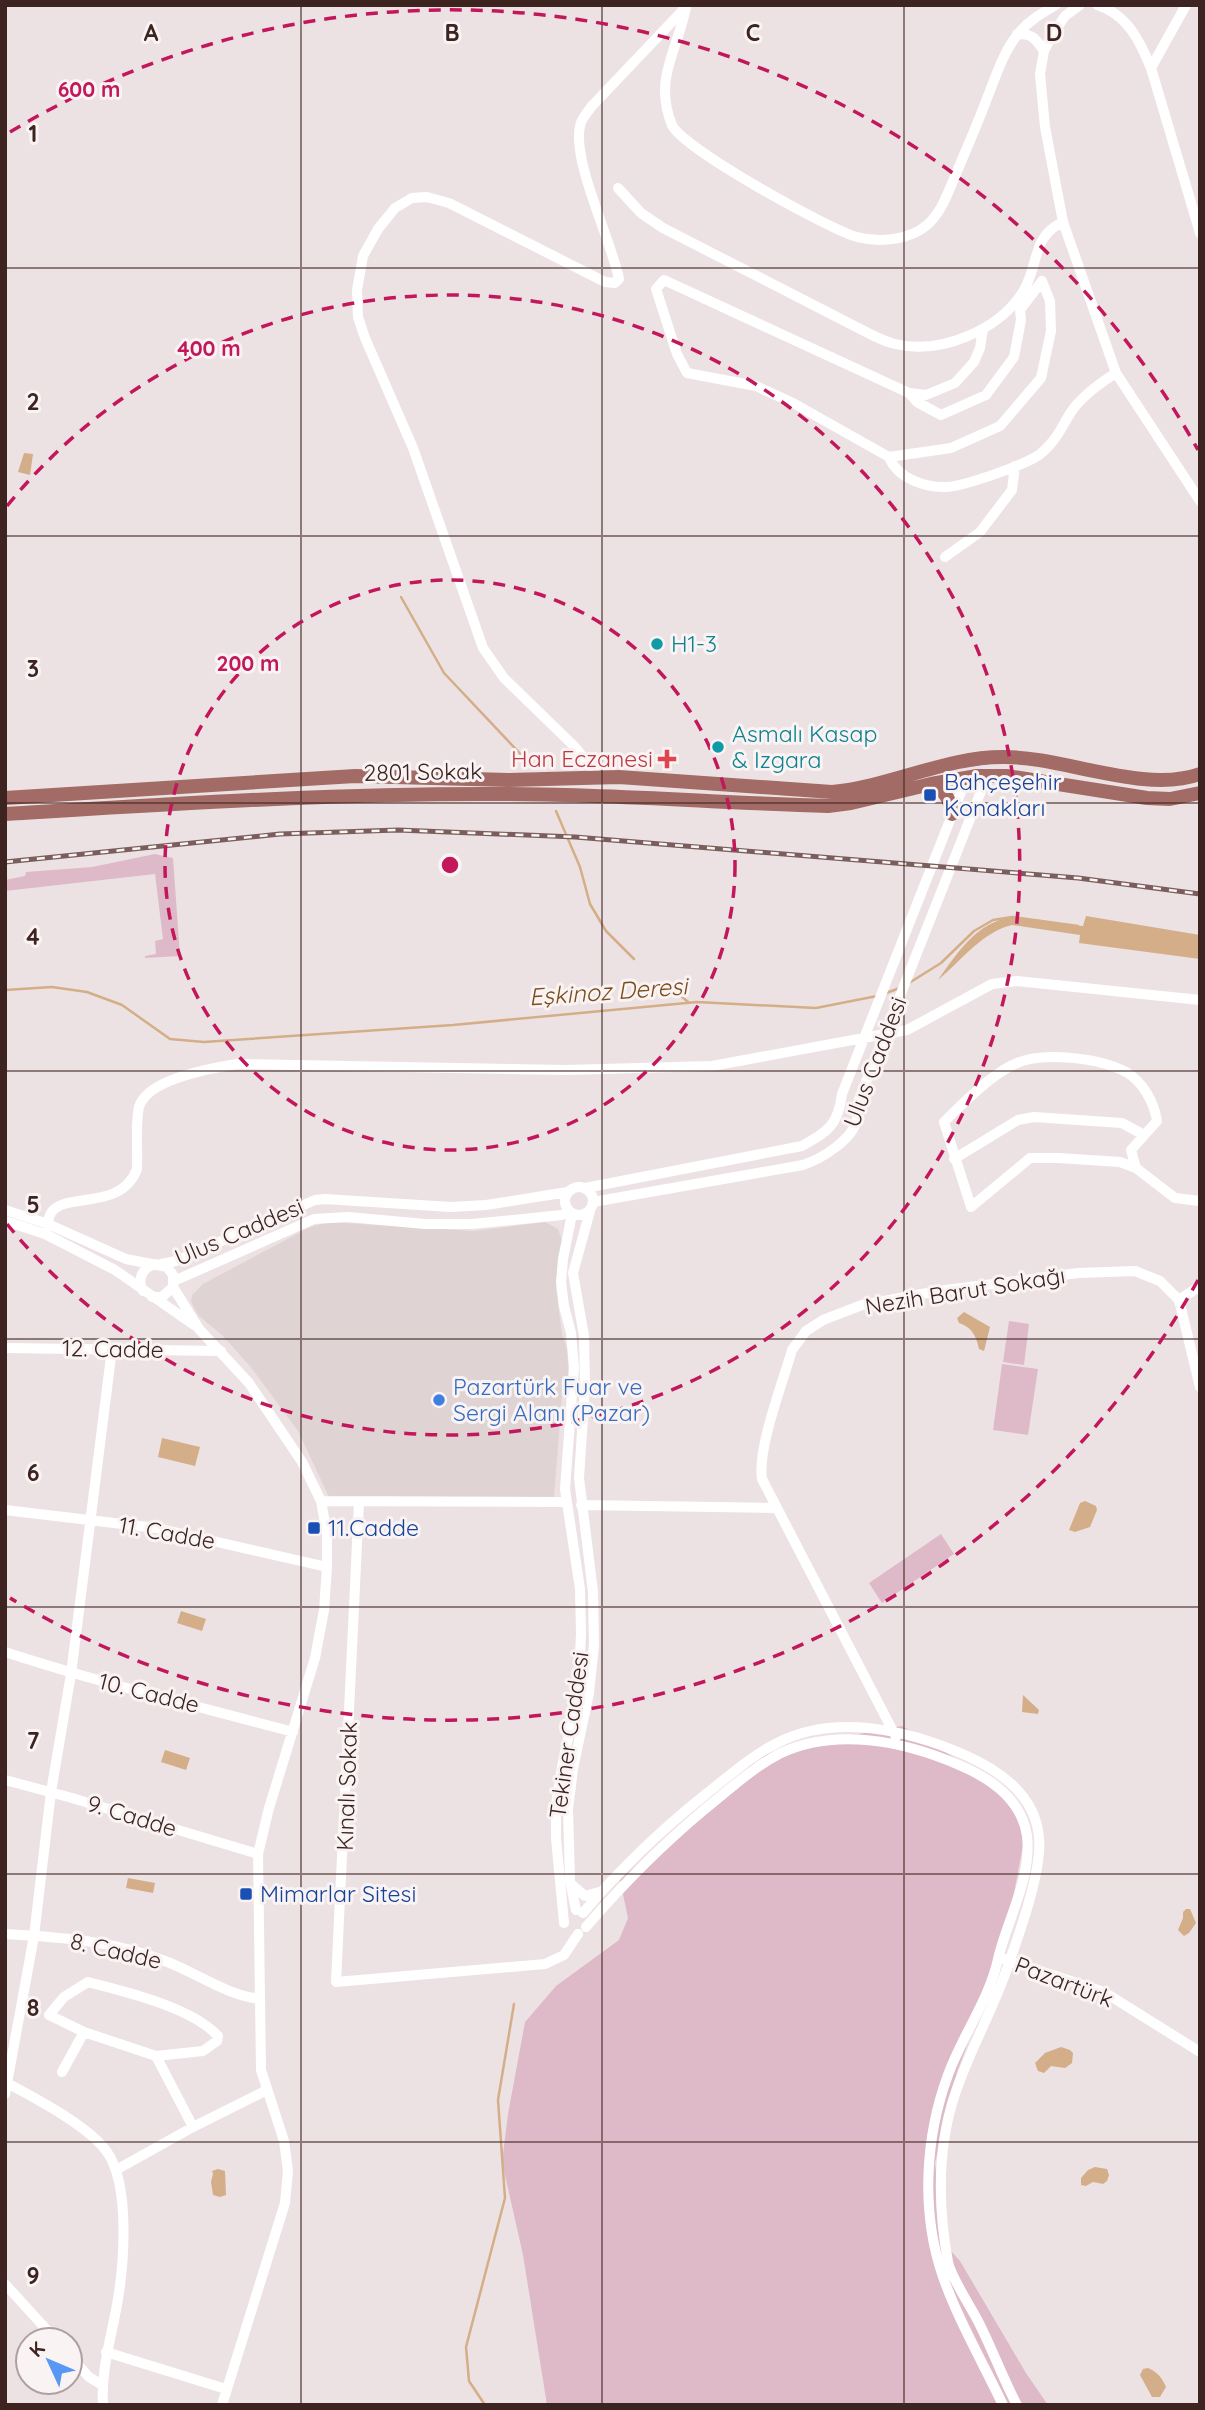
<svg xmlns="http://www.w3.org/2000/svg" width="1205" height="2410" font-family="Quicksand,sans-serif">
	<rect width="100%" height="100%" fill="#ede2e3"/>
	<path fill="#e0d3d4" d="M329,1222L473,1231L545,1222L558,1229L562,1240L556,1288L562,1334L567,1349L569,1381L567,1391L562,1396L554,1497H329L298,1431L250,1366L223,1336L199,1316L191,1302L192,1295L203,1284L310,1227Z"/>
	<path fill="#debac8" d="M155,854L173,858L180,956L145,958V956L156,954L155,941L163,939L155,874L5,891V880L25,876L26,872L92,867Z
		M1009,1321L1029,1324L1024,1365L1003,1362Z
		M1002,1364L1038,1369L1028,1435L993,1430Z
		M941,1534L954,1554L882,1603L869,1583Z
		M902,1726L965,1764L1021,1809L1025,1835L1014,1893L995,1971L957,2072L935,2163L944,2243L960,2261L1026,2373L1048,2405H547L523,2255L502,2162L508,2114L525,2022L556,1986L619,1940L628,1918L620,1880L709,1800L763,1755L813,1739L859,1734Z"/>
	<path fill="#d3ae88" d="M24,453L33,454L30,475L18,472Z
		M1086,916L1200,935V959L1079,943L1080,935L1012,925C982,932 961,961 938,980C955,956 978,920 1011,918C1034,917 1060,924 1083,926Z
		M964,1312L990,1327L984,1351L979,1349C976,1336 972,1327 959,1323L957,1318Z
		M162,1438L200,1447L195,1466L158,1457Z
		M1085,1501L1096,1506L1097,1510L1090,1527L1075,1532L1069,1530L1080,1503Z
		M181,1611L206,1619L202,1631L177,1623Z
		M1023,1695L1039,1710L1038,1714L1022,1712Z
		M165,1750L190,1758L186,1770L161,1762Z
		M128,1878L155,1883L153,1893L126,1888Z
		M1186,1909H1190L1196,1923L1189,1933L1184,1936L1178,1930L1183,1918V1912Z
		M1061,2047L1070,2050L1073,2053L1072,2063L1065,2068L1051,2066L1044,2073L1038,2071L1035,2063L1045,2053Z
		M1095,2167L1107,2169L1109,2175L1107,2181L1103,2184L1093,2182L1086,2186L1081,2185V2178L1088,2170Z
		M218,2169L225,2171L226,2195L220,2197L213,2195L211,2182L213,2174L212,2171Z
		M1148,2368C1157,2372 1162,2377 1166,2387L1160,2397H1152L1140,2375L1143,2369Z"/>
	<g fill="none" stroke-linecap="round" stroke-linejoin="round">
		<path stroke="#d3ae88" stroke-width="2.5" d="M401,597L444,673L528,762
			M556,811L580,867L590,904L606,931L634,959
			M909,983L941,963L974,931L993,920L1012,917L1078,926
			M5,990L52,987L87,992L122,1005L170,1039L204,1042L453,1025L697,1002L816,1008L877,996
			M886,993L900,988
			M680,995L688,1002
			M485,2405L469,2381L466,2347L505,2198L498,2100L514,2004"/>
		<path stroke="#fff" stroke-width="10" d="M1080,5L1065,16L1053,34L1044,51L1040,74L1045,127L1063,222L1116,373L1200,501
			M1097,5C1127,14 1140,41 1151,68
			M1186,5L1151,68L1200,233
			M686,7C678,50 653,79 672,125C682,148 828,229 857,237C879,243 910,240 927,225C942,212 948,192 956,174C966,150 977,125 986,101C995,79 1003,52 1018,34C1028,21 1042,13 1056,5
			M1017,34C1032,33 1036,39 1044,51
			M618,188L641,213L663,228L870,334C878,338 887,342 895,344C941,355 1000,330 1024,290C1039,264 1032,236 1063,222
			M983,329L980,348L974,362L955,383L926,395L909,393L664,280L656,289L677,354L687,373L756,386L793,403L889,457C897,478 925,488 947,487C965,486 1024,465 1039,455C1055,443 1061,428 1071,412C1082,396 1100,383 1116,373
			M909,393L917,402L941,415L986,395L1014,357L1021,320L1020,310L1042,281
			M889,457L951,448L1000,426L1041,378L1051,331L1050,301L1042,281
			M945,557L980,532L1012,490L1015,466
			M599,777L575,747L504,678L483,648L413,448L365,338L358,317L357,290L363,256L378,229L395,208L412,198L427,197L449,203L605,282L615,283L619,279C611,239 572,162 580,126C581,119 587,113 591,107L686,7
			M954,1159L1018,1120L1034,1117L1122,1123L1144,1135
			M1136,1168L1131,1150L1157,1121C1154,1102 1143,1082 1126,1072C1100,1058 1042,1051 1015,1064C993,1073 961,1105 944,1122L971,1207L1030,1158H1059L1120,1162L1136,1168L1175,1198L1200,1201
			M565 1201a14 14 0 1 1 28 0a14 14 0 1 1-28 0Z
			M585,1188L802,1146C829,1131 838,1125 842,1094L967,777
			M593,1202L803,1165C821,1159 853,1140 857,1119C858,1114 858,1108 858,1102L987,776
			M5,1210L48,1224L126,1259L167,1267L173,1275V1287L162,1297H152
			M5,1221L45,1234L115,1270L194,1325
			M45,1234C47,1228 48,1218 51,1213C64,1191 121,1212 137,1169C138,1151 135,1124 139,1107C147,1079 212,1068 237,1064L566,1070L712,1066L907,1030L992,984L1017,981L1200,1000
			M161,1264L176,1261L315,1200L325,1199L451,1207L486,1205L568,1192
			M174,1281L314,1219L348,1217L425,1224H472L562,1215L569,1212
			M173,1287L199,1329L249,1383L302,1462L321,1501L327,1534V1567L324,1610L315,1658L269,1808L258,1854L261,2070L284,2141L288,2171L285,2203L222,2405
			M143,1291C137,1279 142,1268 155,1264
			M1179,1300L1200,1286
			M5,1348L221,1351
			M321,1501L566,1502
			M359,1502L336,1982L545,1964L564,1955L578,1934
			M581,1505L777,1508
			M5,1510L156,1528L327,1567
			M5,1652C100,1683 197,1706 293,1732
			M896,1737L762,1479C757,1449 783,1382 792,1350L806,1331L823,1320L862,1305L938,1291L1078,1273L1135,1271L1160,1281L1179,1300L1200,1387
			M5,1780L72,1798L258,1854
			M571,1884L585,1896L599,1892
			M576,1910L570,1881L568,1809L573,1769L589,1693L594,1645L593,1592L579,1478L585,1386L584,1336L573,1273L590,1211
			M583,1913C620,1869 661,1830 706,1794C729,1776 751,1756 777,1743C835,1713 908,1730 965,1755C1001,1771 1036,1796 1039,1838C1042,1871 1020,1931 1009,1963C994,2008 970,2049 955,2094C937,2148 938,2207 948,2262C951,2278 972,2308 980,2325C993,2351 1003,2379 1017,2405
			M564,1923L556,1838V1804L563,1761L578,1693L581,1634L580,1589L565,1489L574,1367L571,1333L564,1306L561,1282L563,1259L572,1214
			M586,1927C623,1884 662,1845 705,1809C729,1790 752,1768 779,1754C835,1727 904,1741 959,1765C990,1778 1022,1800 1027,1836C1032,1878 1007,1920 998,1959C989,2000 962,2036 948,2075C925,2137 921,2211 942,2274C957,2318 983,2363 1003,2405
			M5,1934C59,1937 115,1941 165,1961C197,1973 226,1995 260,1999
			M1004,1959L1104,1992L1200,2052
			M88,1982C126,1992 191,2007 218,2036L217,2041L203,2051L156,2056L84,2032L49,2015L64,1997Z
			M156,2056L193,2127
			M62,2072L84,2032
			M5,2082C33,2097 89,2126 107,2152C131,2186 124,2269 116,2310C110,2342 101,2371 103,2405
			M5,2094L34,1936L51,1792L71,1674L112,1349
			M116,2170L193,2127L267,2090
			M5,2284L56,2340
			M106,2352L226,2389
			M70,2356L89,2377L102,2385"/>
		<path stroke="#a36b65" stroke-width="14" d="M931,784C945,790 950,799 952,814
			M5,798L355,776L509,780L619,777L832,792C890,787 947,756 1005,757C1064,757 1144,794 1200,774
			M5,814C172,804 337,793 504,794C612,794 720,803 828,806L851,803L931,784L977,776H1007L1147,798L1170,799L1200,793"/>
		<defs>
			<path id="rail" d="M5,862L280,834L398,830L575,837L1078,878L1200,894"/>
		</defs>
		<use href="#rail" stroke="#7a5e5c" stroke-width="5"/>
		<use href="#rail" stroke="#f9f3f4" stroke-width="2.5" stroke-dasharray="8" stroke-linecap="butt"/>
	</g>
	<path fill="none" stroke="#3e2421" stroke-width="2" stroke-opacity="0.55" d="M301,5V2405M602,5V2405M904,5V2405M5,268H1200M5,536H1200M5,803H1200M5,1071H1200M5,1339H1200M5,1607H1200M5,1874H1200M5,2142H1200"/>
	<g fill="none" stroke="#c2185b" stroke-width="3.5" stroke-dasharray="12 9">
		<circle cx="450" cy="865" r="285"/>
		<path d="M7 506A570 570 0 1 1 7 1224"/>
		<path d="M1198 1280A855 855 0 0 1 10 1598M10 132A855 855 0 0 1 1198 450"/>
	</g>
	<g fill="#0f9aa8" stroke="#f9f3f4" stroke-width="2.5">
		<circle cx="657" cy="644" r="7"/>
		<circle cx="718" cy="747" r="7"/>
	</g>
	<path fill="#e0444e" stroke="#f9f3f4" stroke-width="2.5" d="M663.5 748.5h7v7h7v7h-7v7h-7v-7h-7v-7h7z"/>
	<g fill="#1a4fb4" stroke="#f9f3f4" stroke-width="2.5">
		<rect x="923" y="788" width="14" height="14" rx="3.5"/>
		<rect x="307" y="1521" width="14" height="14" rx="3.5"/>
		<rect x="239" y="1887" width="14" height="14" rx="3.5"/>
	</g>
	<circle fill="#3f7fe0" stroke="#f9f3f4" stroke-width="2.5" cx="439" cy="1400" r="7"/>
	<g text-anchor="middle" stroke-width="6" stroke-linejoin="round" paint-order="stroke">
		<g font-size="23" fill="#0d838f" stroke="#f9f3f4" text-anchor="start">
			<text x="671" y="652">H1-3</text>
			<text x="732" y="742">Asmalı Kasap<tspan x="732" dy="26">&amp; Izgara</tspan></text>
		</g>
		<g font-size="23" fill="#be3a42" stroke="#f9f3f4" text-anchor="end">
			<text x="653" y="767">Han Eczanesi</text>
		</g>
		<g font-size="23" fill="#3e2421" stroke="#f9f3f4">
			<text transform="translate(423 772) rotate(-1)" y="8">2801 Sokak</text>
			<text transform="translate(875 1062) rotate(-69)" y="8">Ulus Caddesi</text>
			<text transform="translate(239 1232) rotate(-23)" y="8">Ulus Caddesi</text>
			<text transform="translate(965 1291) rotate(-9)" y="8">Nezih Barut Sokağı</text>
			<text transform="translate(113 1349) rotate(1)" y="8">12. Cadde</text>
			<text transform="translate(167 1533) rotate(10)" y="8">11. Cadde</text>
			<text transform="translate(149 1693) rotate(14)" y="8">10. Cadde</text>
			<text transform="translate(569 1735) rotate(-82)" y="8">Tekiner Caddesi</text>
			<text transform="translate(347 1786) rotate(-88)" y="8">Kınalı Sokak</text>
			<text transform="translate(132 1816) rotate(17)" y="8">9. Cadde</text>
			<text transform="translate(116 1951) rotate(13)" y="8">8. Cadde</text>
			<text transform="translate(1064 1982) rotate(21)" y="8">Pazartürk</text>
		</g>
		<g font-size="23" fill="#164399" stroke="#f9f3f4" text-anchor="start">
			<text x="944" y="790">Bahçeşehir<tspan x="944" dy="26">Konakları</tspan></text>
			<text x="328" y="1536">11.Cadde</text>
			<text x="260" y="1902">Mimarlar Sitesi</text>
		</g>
		<g font-size="23" fill="#366cbe" stroke="#f9f3f4" text-anchor="start">
			<text x="453" y="1395">Pazartürk Fuar ve<tspan x="453" dy="26">Sergi Alanı (Pazar)</tspan></text>
		</g>
		<g font-size="24" font-style="italic" fill="#7c4c1a" stroke="#f9f3f4">
			<text transform="translate(608 992) rotate(-4)" y="8">Eşkinoz Deresi</text>
		</g>
	</g>
	<g font-size="23" text-anchor="middle" font-weight="bold" fill="#3e2421" stroke="#f9f3f4" stroke-width="6" stroke-linejoin="round" paint-order="stroke">
		<text x="151" y="41">A</text>
		<text x="452" y="41">B</text>
		<text x="753" y="41">C</text>
		<text x="1054" y="41">D</text>
		<text x="33" y="142">1</text>
		<text x="33" y="410">2</text>
		<text x="33" y="677">3</text>
		<text x="33" y="945">4</text>
		<text x="33" y="1213">5</text>
		<text x="33" y="1481">6</text>
		<text x="33" y="1749">7</text>
		<text x="33" y="2016">8</text>
		<text x="33" y="2284">9</text>
	</g>
	<circle cx="450" cy="865" r="10" fill="#c2185b" stroke="#f9f3f4" stroke-width="3.5"/>
	<g font-size="21" text-anchor="middle" font-weight="bold" fill="#c2185b" stroke="#f9f3f4" stroke-width="6" stroke-linejoin="round" paint-order="stroke">
		<text x="89" y="97">600 m</text>
		<text x="209" y="356">400 m</text>
		<text x="248" y="671">200 m</text>
	</g>
	<rect width="1205" height="2410" fill="none" stroke="#3e2421" stroke-width="14"/>
	<g transform="translate(49 2361) rotate(314)"><circle r="33" fill="#f9f3f4" stroke="#aea0a0" stroke-width="2"/>
	<path d="M0-5L12 26L0 18L-12 26Z" fill="#5798f5"/>
	<text y="-10" font-size="19" font-weight="bold" text-anchor="middle" fill="#3e2421">K</text>
	</g>
</svg>
